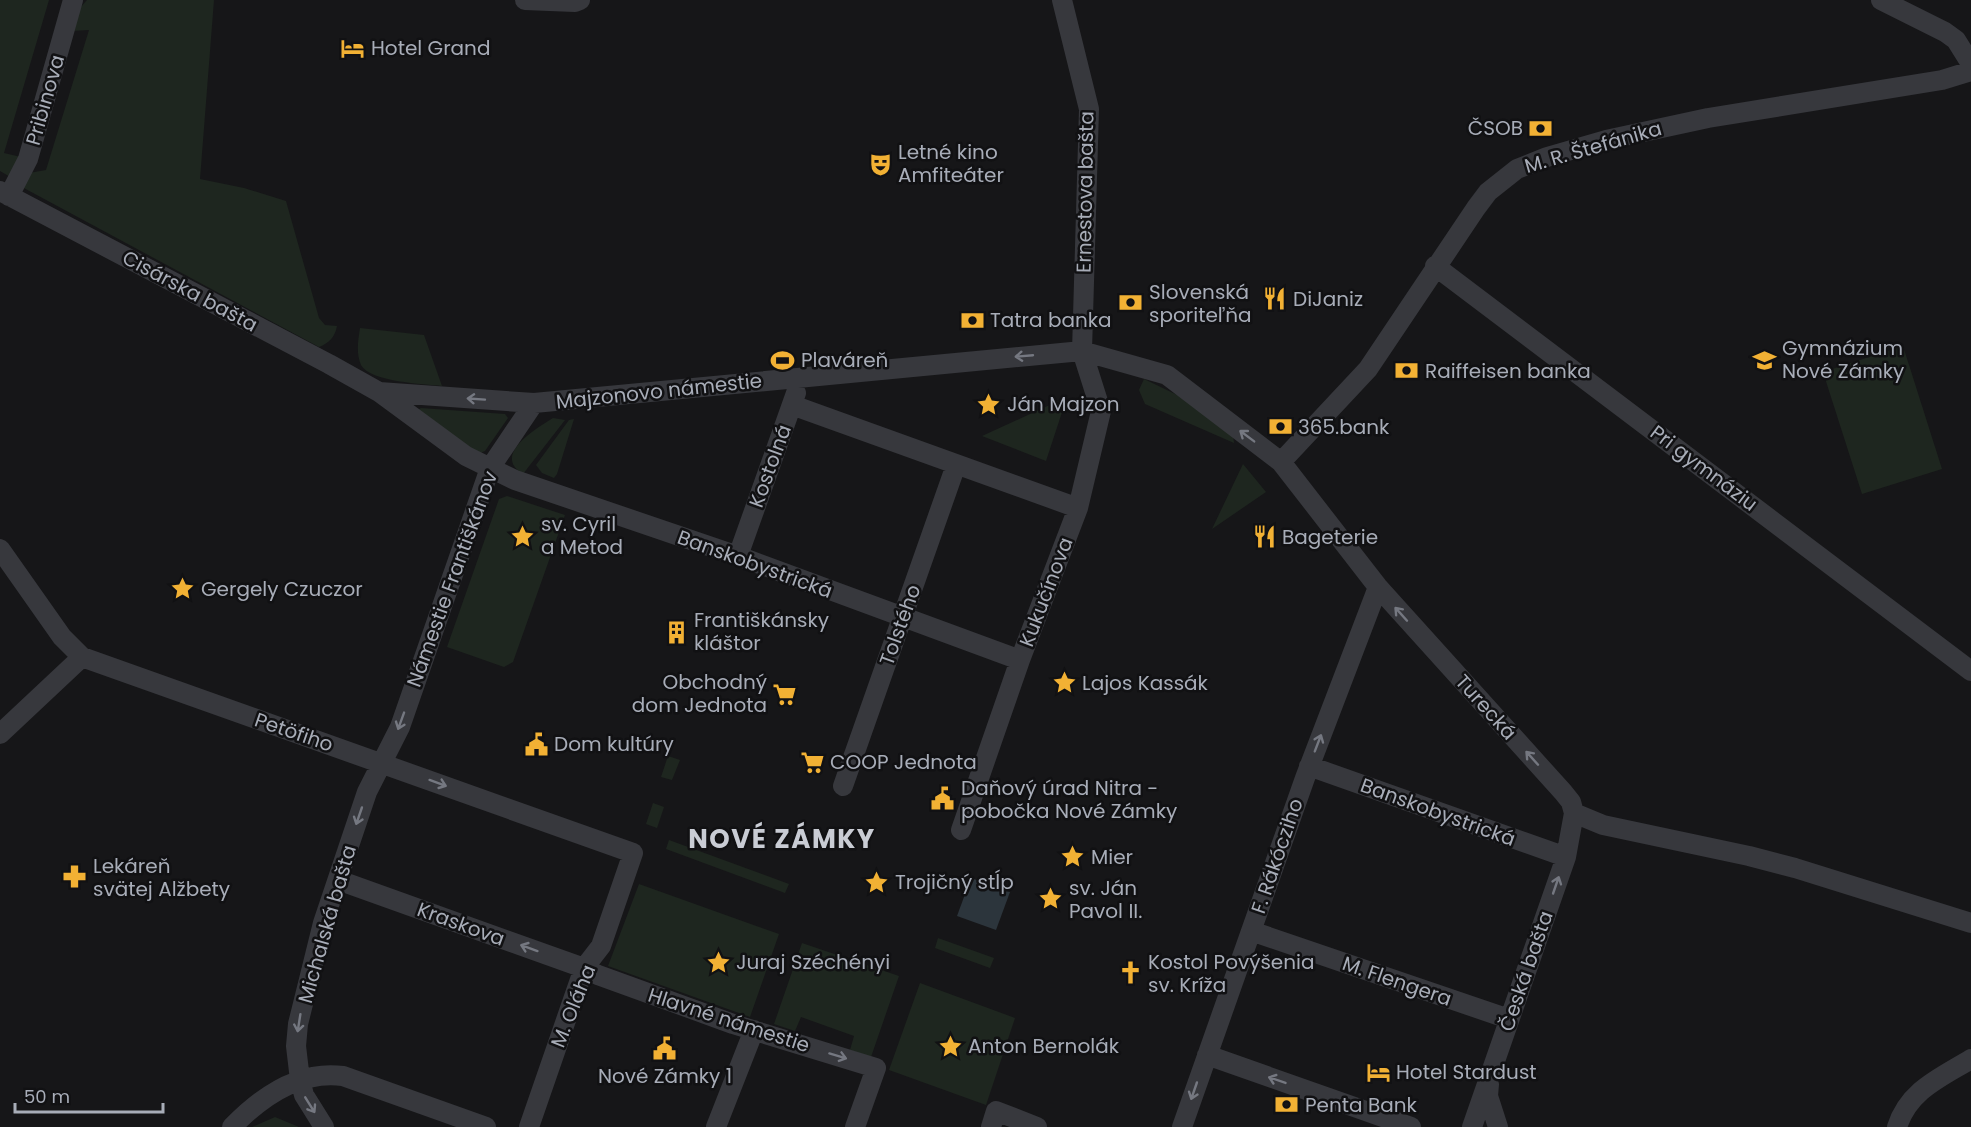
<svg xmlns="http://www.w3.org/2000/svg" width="1971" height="1127" font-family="Poppins,sans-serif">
	<rect width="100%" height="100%" fill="#161618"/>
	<path fill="#1e261f" d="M0,0H49L4,153L21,157L12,178L0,171Z
		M87,0H214L200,179L244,188L286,201L319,318L325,325L337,326C335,337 329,343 319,347L22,187L29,173L46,170L89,30L71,31L80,8Z
		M360,328L424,335L442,386C424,384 370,382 361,365C356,353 358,341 360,328Z
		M1903,346L1942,469L1862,494L1823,372Z
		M1144,379L1198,405L1233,435L1234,443L1145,404L1139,390Z
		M1067,397L1046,461L982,436Z
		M421,408L505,414L508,418L485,451L478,454L418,410Z
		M553,418L565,420L523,474C491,455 537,428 553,418Z
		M574,419L557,474L554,478L542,473L536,465L569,420Z
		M1243,464L1266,492L1212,529Z
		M507,496L565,515L513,662L504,667L447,647L499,499Z
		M668,756L680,760L672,780L661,777Z
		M653,803L664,807L657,828L646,824Z
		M669,840L789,884L785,893L666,849Z
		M639,884L779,934L750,1017L608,966Z
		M938,938L994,958L990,968L935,948Z
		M802,943L899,976L871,1057L850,1050L854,1036L801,1017L795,1031L774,1024Z
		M920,983L1015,1018L986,1105L889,1070Z
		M275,1117L299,1127H252Z"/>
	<path fill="#2c353c" d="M971,878L1010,892L996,930L957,916Z"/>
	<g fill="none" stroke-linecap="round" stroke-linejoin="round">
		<path stroke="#37383d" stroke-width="20" d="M525,0L575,2L580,0
			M1881,0L1945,32L1956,40L1971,64
			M0,191L329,364L379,392L466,456L515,480L738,556L1020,660
			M9,196L28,159L73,0
			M1435,266L1971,671
			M379,392L534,403L1082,351L1167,375L1281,462L1378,587L1563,792L1571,802L1574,813L1603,825L1749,856L1795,868L1971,923
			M792,405L1078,508
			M1281,462L1368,369L1476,208L1488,192L1517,169L1547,157L1606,140L1708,118L1942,80L1971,71
			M0,549L62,637L82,657L633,853L601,946L584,968L529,1127
			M738,556L796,393
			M0,734L82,657
			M1309,766L1566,857
			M843,786L956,465
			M961,830L1020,660L1078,508L1101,411L1082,351L1089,109L1062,0
			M338,880L584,968L598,975L733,1024L876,1068L855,1127
			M1251,931L1509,1019
			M1207,1055L1411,1127
			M1489,1084L1488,1096L1498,1127
			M232,1127C261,1097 299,1070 343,1076L486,1127
			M324,1127L304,1095L300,1080L296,1046L298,1024L323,923L367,792L400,727L490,468L534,403
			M716,1127L754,1030
			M991,1127L996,1111L1037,1127
			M1182,1127L1305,778L1378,587
			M1472,1127L1566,857L1574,813
			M1897,1127C1909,1090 1940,1078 1971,1059"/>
	</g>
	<defs><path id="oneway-shaft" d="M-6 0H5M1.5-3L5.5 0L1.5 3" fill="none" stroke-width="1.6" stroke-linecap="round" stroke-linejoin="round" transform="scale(1.5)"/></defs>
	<g stroke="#757881">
		<use href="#oneway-shaft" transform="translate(1024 356) rotate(175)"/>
		<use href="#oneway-shaft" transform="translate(476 399) rotate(-176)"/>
		<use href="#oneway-shaft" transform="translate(1247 436) rotate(-143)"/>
		<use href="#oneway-shaft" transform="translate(1401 614) rotate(-132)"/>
		<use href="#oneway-shaft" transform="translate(401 721) rotate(110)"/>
		<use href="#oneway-shaft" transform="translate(1318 743) rotate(-69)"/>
		<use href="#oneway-shaft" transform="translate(1532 758) rotate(-132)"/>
		<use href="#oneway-shaft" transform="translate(438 783) rotate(20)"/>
		<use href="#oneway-shaft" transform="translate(359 816) rotate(109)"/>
		<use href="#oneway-shaft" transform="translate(1556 885) rotate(-71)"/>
		<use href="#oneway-shaft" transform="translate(529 948) rotate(-160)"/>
		<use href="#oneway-shaft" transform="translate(299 1023) rotate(99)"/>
		<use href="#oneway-shaft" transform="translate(838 1056) rotate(17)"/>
		<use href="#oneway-shaft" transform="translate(1277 1080) rotate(-161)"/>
		<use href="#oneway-shaft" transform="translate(1194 1091) rotate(109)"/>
		<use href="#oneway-shaft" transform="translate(310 1105) rotate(58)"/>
	</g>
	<defs>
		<symbol id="hotel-bare" viewBox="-9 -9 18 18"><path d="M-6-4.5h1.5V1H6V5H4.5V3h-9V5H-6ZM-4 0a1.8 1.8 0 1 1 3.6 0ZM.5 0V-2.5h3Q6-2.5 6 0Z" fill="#f2b134" stroke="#111113" stroke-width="2.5" paint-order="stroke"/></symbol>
		<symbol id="bank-bare" viewBox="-9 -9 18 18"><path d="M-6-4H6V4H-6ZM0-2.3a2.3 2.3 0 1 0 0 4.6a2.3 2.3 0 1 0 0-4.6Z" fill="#f2b134" stroke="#111113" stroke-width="2.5" paint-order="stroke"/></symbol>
		<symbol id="theatre-bare" viewBox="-9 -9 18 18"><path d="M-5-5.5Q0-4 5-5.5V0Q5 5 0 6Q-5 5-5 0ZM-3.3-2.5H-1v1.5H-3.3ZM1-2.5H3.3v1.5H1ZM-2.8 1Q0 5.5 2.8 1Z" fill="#f2b134" stroke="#111113" stroke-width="2.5" paint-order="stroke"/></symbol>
		<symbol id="restaurant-bare" viewBox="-9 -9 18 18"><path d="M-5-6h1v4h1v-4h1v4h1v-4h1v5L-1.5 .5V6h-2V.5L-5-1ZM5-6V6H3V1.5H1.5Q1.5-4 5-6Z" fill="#f2b134" stroke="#111113" stroke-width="2.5" paint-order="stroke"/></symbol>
		<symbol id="stadium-bare" viewBox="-9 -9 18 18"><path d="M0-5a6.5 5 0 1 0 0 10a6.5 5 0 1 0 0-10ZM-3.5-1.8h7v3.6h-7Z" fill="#f2b134" stroke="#111113" stroke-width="2.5" paint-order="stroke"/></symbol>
		<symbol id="school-bare" viewBox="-9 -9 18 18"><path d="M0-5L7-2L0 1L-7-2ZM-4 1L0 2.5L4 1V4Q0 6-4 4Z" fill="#f2b134" stroke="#111113" stroke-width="2.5" paint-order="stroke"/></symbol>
		<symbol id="sight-bare" viewBox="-9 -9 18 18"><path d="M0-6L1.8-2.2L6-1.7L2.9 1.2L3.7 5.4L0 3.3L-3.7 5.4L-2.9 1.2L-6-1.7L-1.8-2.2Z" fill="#f2b134" stroke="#111113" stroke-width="2.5" paint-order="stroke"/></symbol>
		<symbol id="building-bare" viewBox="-9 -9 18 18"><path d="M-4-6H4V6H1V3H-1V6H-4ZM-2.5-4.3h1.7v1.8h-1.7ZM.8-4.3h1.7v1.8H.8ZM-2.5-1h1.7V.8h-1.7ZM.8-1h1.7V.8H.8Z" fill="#f2b134" stroke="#111113" stroke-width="2.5" paint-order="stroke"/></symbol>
		<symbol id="supermarket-bare" viewBox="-9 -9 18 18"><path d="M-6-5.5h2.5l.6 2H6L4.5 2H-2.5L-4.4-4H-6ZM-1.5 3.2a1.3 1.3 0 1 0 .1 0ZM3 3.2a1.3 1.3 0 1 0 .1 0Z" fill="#f2b134" stroke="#111113" stroke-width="2.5" paint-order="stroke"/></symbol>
		<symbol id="civic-bare" viewBox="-9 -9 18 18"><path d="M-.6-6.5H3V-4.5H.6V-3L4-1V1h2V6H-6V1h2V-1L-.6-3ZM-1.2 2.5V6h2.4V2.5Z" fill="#f2b134" stroke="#111113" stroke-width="2.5" paint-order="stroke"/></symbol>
		<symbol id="pharmacy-bare" viewBox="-9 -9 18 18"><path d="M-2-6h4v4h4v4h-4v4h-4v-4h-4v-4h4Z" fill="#f2b134" stroke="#111113" stroke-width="2.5" paint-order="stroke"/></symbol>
		<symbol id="church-bare" viewBox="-9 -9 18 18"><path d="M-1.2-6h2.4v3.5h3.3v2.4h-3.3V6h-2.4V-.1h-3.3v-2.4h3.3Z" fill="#f2b134" stroke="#111113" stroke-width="2.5" paint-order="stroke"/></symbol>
	</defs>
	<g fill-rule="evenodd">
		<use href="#hotel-bare" x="336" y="32" width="33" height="33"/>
		<use href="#bank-bare" x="1524" y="112" width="33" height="33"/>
		<use href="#theatre-bare" x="864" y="148" width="33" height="33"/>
		<use href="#restaurant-bare" x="1258" y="282" width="33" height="33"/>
		<use href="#bank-bare" x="1114" y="286" width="33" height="33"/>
		<use href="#bank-bare" x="956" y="304" width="33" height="33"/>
		<use href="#stadium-bare" x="766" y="344" width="33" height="33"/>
		<use href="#school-bare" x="1748" y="344" width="33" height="33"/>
		<use href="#bank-bare" x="1390" y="354" width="33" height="33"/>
		<use href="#sight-bare" x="972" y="388" width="33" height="33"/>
		<use href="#bank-bare" x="1264" y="410" width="33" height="33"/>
		<use href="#sight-bare" x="506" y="520" width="33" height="33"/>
		<use href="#restaurant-bare" x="1248" y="520" width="33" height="33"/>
		<use href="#sight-bare" x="166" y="572" width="33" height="33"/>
		<use href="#building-bare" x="660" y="616" width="33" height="33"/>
		<use href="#sight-bare" x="1048" y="666" width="33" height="33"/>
		<use href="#supermarket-bare" x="768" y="678" width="33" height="33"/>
		<use href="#civic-bare" x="520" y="728" width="33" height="33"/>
		<use href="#supermarket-bare" x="796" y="746" width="33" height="33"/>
		<use href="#civic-bare" x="926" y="782" width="33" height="33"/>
		<use href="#sight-bare" x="1056" y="840" width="33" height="33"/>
		<use href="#pharmacy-bare" x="58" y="860" width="33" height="33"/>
		<use href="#sight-bare" x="860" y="866" width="33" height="33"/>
		<use href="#sight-bare" x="1034" y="882" width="33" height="33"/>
		<use href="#sight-bare" x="702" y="946" width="33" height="33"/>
		<use href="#church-bare" x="1114" y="956" width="33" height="33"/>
		<use href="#sight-bare" x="934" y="1030" width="33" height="33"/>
		<use href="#civic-bare" x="648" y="1032" width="33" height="33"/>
		<use href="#hotel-bare" x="1362" y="1056" width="33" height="33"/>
		<use href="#bank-bare" x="1270" y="1088" width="33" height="33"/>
	</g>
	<g text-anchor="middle" stroke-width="5" stroke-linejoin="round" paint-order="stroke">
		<g font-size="20" fill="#a8adb8" stroke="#111113" text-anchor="start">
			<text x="371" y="55">Hotel Grand</text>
			<text x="1523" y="135" text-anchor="end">ČSOB</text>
			<text x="898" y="159">Letné kino<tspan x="898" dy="23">Amfiteáter</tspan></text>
			<text x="1149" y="299">Slovenská<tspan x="1149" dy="23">sporiteľňa</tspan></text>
			<text x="1293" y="306">DiJaniz</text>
			<text x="990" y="327">Tatra banka</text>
			<text x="1782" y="355">Gymnázium<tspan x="1782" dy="23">Nové Zámky</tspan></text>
			<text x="801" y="367">Plaváreň</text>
			<text x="1425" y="378">Raiffeisen banka</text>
			<text x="1007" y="411">Ján Majzon</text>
			<text x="1298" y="434">365.bank</text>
			<text x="541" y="531">sv. Cyril<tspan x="541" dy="23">a Metod</tspan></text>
			<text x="1282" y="544">Bageterie</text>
			<text x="201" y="596">Gergely Czuczor</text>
			<text x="694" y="627">Františkánsky<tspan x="694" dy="23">kláštor</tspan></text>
			<text x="767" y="689" text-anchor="end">Obchodný<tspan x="767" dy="23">dom Jednota</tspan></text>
			<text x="1082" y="690">Lajos Kassák</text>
			<text x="554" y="751">Dom kultúry</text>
			<text x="830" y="769">COOP Jednota</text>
			<text x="961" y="795">Daňový úrad Nitra -<tspan x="961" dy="23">pobočka Nové Zámky</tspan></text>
			<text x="1091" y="864">Mier</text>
			<text x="93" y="873">Lekáreň<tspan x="93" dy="23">svätej Alžbety</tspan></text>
			<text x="895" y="889">Trojičný stĺp</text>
			<text x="1069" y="895">sv. Ján<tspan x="1069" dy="23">Pavol II.</tspan></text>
			<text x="736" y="969">Juraj Széchényi</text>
			<text x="1148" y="969">Kostol Povýšenia<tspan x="1148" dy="23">sv. Kríža</tspan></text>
			<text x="968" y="1053">Anton Bernolák</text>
			<text x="1396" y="1079">Hotel Stardust</text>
			<text x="665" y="1083" text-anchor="middle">Nové Zámky 1</text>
			<text x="1305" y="1112">Penta Bank</text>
		</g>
		<g font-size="20" fill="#a8adb8" stroke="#111113">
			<text transform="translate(45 100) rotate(-74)" y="7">Pribinova</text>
			<text transform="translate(1593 147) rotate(-16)" y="7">M. R. Štefánika</text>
			<text transform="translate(1085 192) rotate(-89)" y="7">Ernestova bašta</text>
			<text transform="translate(190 291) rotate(28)" y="7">Cisárska bašta</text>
			<text transform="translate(659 391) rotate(-6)" y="7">Majzonovo námestie</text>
			<text transform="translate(770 466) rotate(-70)" y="7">Kostolná</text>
			<text transform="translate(1704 468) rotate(37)" y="7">Pri gymnáziu</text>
			<text transform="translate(755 564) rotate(20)" y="7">Banskobystrická</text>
			<text transform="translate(452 579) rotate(-70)" y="7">Námestie Františkánov</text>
			<text transform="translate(1046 592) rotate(-69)" y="7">Kukučínova</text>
			<text transform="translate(900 625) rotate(-70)" y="7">Tolstého</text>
			<text transform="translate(1486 707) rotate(48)" y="7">Turecká</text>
			<text transform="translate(294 732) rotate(19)" y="7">Petöfiho</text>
			<text transform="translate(1438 812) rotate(20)" y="7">Banskobystrická</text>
			<text transform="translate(1277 856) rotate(-71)" y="7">F. Rákócziho</text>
			<text transform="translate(327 924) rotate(-74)" y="7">Michalská bašta</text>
			<text transform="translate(461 924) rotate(20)" y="7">Kraskova</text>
			<text transform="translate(1526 971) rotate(-71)" y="7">Česká bašta</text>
			<text transform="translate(1397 981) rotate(19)" y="7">M. Flengera</text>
			<text transform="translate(573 1006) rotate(-68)" y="7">M. Oláha</text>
			<text transform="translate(729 1020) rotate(18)" y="7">Hlavné námestie</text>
		</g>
		<g font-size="26" font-weight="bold" letter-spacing="1.5" fill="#c9ccd4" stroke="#111113">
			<text x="782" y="848">NOVÉ ZÁMKY</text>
		</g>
	</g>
	<path d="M15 1103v9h148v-9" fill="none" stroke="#a8adb8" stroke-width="3"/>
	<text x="24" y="1103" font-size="18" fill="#a8adb8" stroke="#111113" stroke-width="4.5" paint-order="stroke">50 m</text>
</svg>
